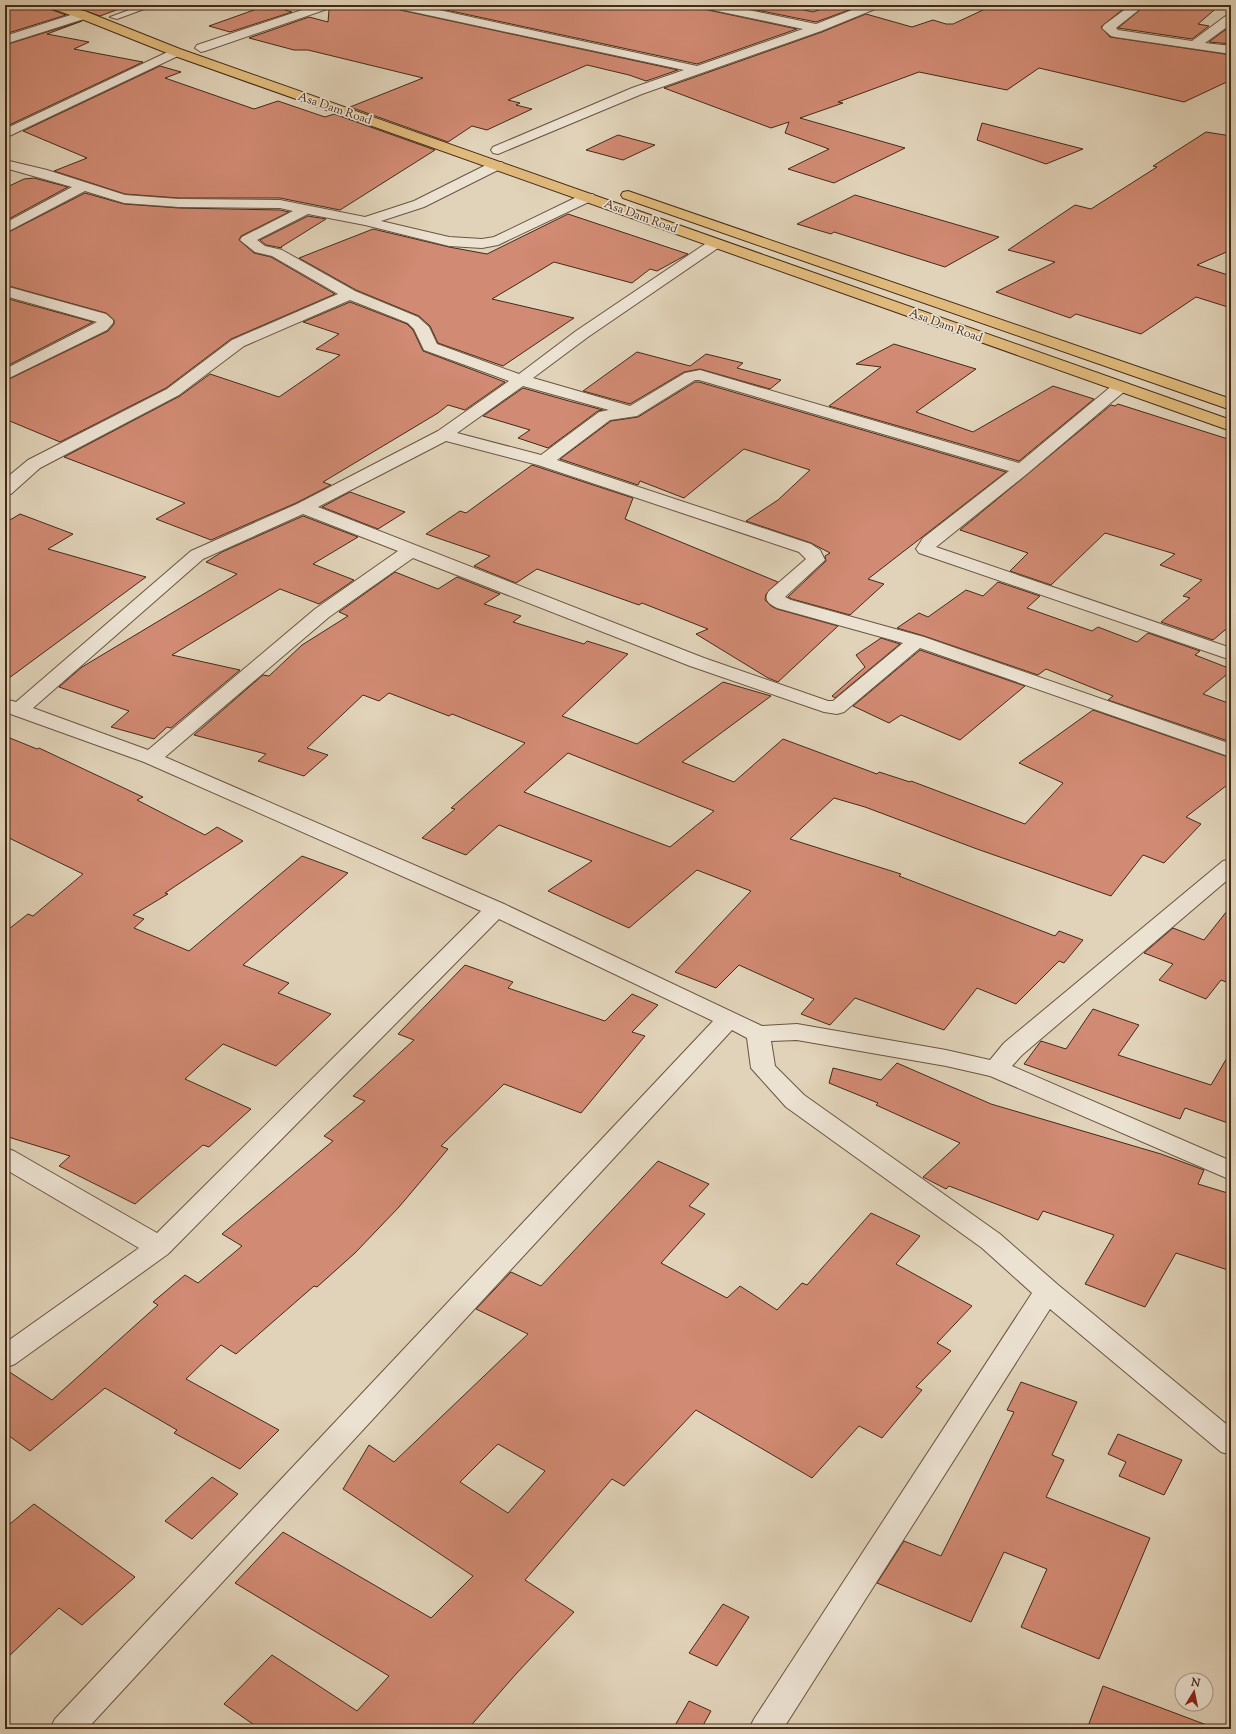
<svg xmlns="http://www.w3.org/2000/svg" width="1236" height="1734" font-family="'Sorts Mill Goudy',serif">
	<rect width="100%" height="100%" fill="#e1d3b9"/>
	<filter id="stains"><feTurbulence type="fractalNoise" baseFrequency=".005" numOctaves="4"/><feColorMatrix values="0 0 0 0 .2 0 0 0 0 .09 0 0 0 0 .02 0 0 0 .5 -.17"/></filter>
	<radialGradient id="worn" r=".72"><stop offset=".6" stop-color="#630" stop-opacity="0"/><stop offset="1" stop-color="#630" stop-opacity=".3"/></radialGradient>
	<path fill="#d18a73" stroke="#442a17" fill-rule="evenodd" d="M20,5H44L47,8L66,15L5,34V11Z
		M68,5H119V9L100,16Z
		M268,5L292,12L230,32L209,26Z
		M336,5H393L400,10L678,70L646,81L629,75L587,65L508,100L520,103L516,105L532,109L487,130L472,126L448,142L350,107L423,78L308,50H294L249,38L309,17L328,22L329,10Z
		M423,5H701L708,10L797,29L697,64Z
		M732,5H783L813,12L832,5L849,10L816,22Z
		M984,5H1128L1101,27L1110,37L1231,55V80L1184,102L1039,68L1007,90L919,72L838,102L843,103L800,118L905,148L834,183L788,169L829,149L785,133L789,122L771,128L664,88L822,32L866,14L912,27L933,20L946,24H953L983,10Z
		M1146,5H1220L1198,24L1209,26L1192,39L1118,28Z
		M82,21L47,34L89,42L74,49L143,62L5,127V45Z
		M1225,30L1231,31V44L1209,42Z
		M160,66L181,72L165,78L254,109L278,101L325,117L334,114L435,150L340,210L280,198H179L125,194L54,171L87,158L23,131Z
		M982,123L1083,149L1046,164L977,140Z
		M1206,132L1231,136V250L1197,265L1231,276V308L1196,297L1141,334L1076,314L1070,318L996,292L1055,262L1008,250L1075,205L1091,209L1157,167L1153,166Z
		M618,135L655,145L623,160L586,150Z
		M34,178L68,187L5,221V188L24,179Z
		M85,193L124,204L179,208L280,210L289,212L241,236L239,240L254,253L271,257L335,294L231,339L166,388L60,442L5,419V381L108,331L114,324V320L106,313L5,285V234Z
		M855,195L999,237L945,267L834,232L831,234L797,224Z
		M568,214L688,254L657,271L650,269L632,283L554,262L492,299L574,318L503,366L438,343L430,326L419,316L356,290L299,258L373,229L449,247L487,254Z
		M308,216L326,219L281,247L282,248L266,245L260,240Z
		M5,298L93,322L5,367Z
		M350,302L407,324L413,330L423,351L505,382L465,410L448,405L438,413L323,482L331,485L296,503L211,540L156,519L185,503L64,457L180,396L210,374L279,397L340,355L316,349L339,334L303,322Z
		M894,344L976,369L916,412L973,432L1053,386L1094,399L1019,461L829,406L881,367L856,364Z
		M637,352L690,366L706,354L743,363L737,368L781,380L770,389L700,369L684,372L630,404L583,391Z
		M695,382H699L1006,472L868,579L884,584L850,615L792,599L788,597L826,561L825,556L830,553L811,543L746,521L778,500L810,470L744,449L684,498L640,481L638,485L560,459L611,421L638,417Z
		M523,388L569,401L603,410L598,411L548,448L518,438L530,430L483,416Z
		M1118,404L1231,440V625L1213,640L1161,622L1190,598L1183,596L1202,580L1160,565L1175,554L1105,533L1051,585L1010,571L1028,553L960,530L1111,405L1115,406Z
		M532,465L633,498L625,519L778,582L766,594L765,600L771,606L777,609L838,626L778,682L768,678L696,634L708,629L642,603L639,605L537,569L516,583L474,566L490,556L426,534L460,511L466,513Z
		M350,492L405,512L378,529L322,507Z
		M20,514L73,534L48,549L146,577L5,681V523Z
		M303,516L358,537L313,564L354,580L319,604L280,589L172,655L240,670L171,728L167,727L154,739L111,727L129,711L59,687L82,667L237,574L206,562L222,552Z
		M395,572L438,589L457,577L500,594L484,604L521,616L513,622L584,644L587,641L628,654L562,716L637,744L723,682L771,696L682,762L734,782L783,739L877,774L879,772L910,782L911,781L1025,824L1063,783L1019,763L1093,710L1231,758V782L1186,817L1201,824L1164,863L1143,855L1111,896L977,849L865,807L834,798L790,839L901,874L899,876L1055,936L1059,931L1083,940L1064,963L1059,961L1016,1004L977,988L944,1030L855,998L830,1025L801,1014L814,999L739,965L716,988L675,972L751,891L697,870L629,928L548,891L592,861L499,825L466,855L422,838L455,809L451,808L525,743L452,714L449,716L389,693L379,701L363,695L307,748L328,755L304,776L258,761L266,754L194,735L263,675L269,676L302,645L348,616L339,612ZM568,753L714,811L670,847L524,792Z
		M998,582L1040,596L1027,608L1092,631L1098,627L1137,642L1148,633L1200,651L1195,655L1231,669V671L1203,694L1231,704V742L1108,700L1113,696L1046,669L1038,675L924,636L897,628L919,613L928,617L966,590L983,596Z
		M881,638L900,644L835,698L832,696L865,667L856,655Z
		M920,650L1025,686L960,740L901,715L889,723L853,706Z
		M5,736L37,749L39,748L143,797L137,800L205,835L217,827L243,841L165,893L168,894L133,915L144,919L134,928L189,951L302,856L348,873L243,965L289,983L278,993L331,1014L276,1066L223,1044L185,1079L251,1109L209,1147L203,1145L135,1204L59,1166L70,1156L5,1136V932L28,914L33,916L83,874L5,836Z
		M1231,906V984L1221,980L1206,999L1159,980L1173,964L1144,953L1173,928L1204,940Z
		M465,965L513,982L508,988L605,1021L632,994L658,1005L632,1032L645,1036L581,1113L504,1084L441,1146L448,1149L399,1207L355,1253L317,1287L314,1286L236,1354L221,1345L186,1379L279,1430L240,1469L174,1433L177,1430L105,1388L30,1451L5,1433V1369L52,1400L158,1305L153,1302L185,1275L198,1283L242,1246L222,1234L333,1141L324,1136L365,1101L353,1096L414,1040L398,1034Z
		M1093,1009L1139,1025L1118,1055L1211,1085L1231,1051V1124L1185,1108L1180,1119L1024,1064L1041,1041L1066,1049Z
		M897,1063L991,1104L1161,1154L1204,1170L1198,1184L1231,1194V1271L1176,1253L1145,1307L1085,1284L1114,1235L1043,1211L1038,1220L949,1186L946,1189L923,1177L960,1143L876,1105L878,1103L829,1083L833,1068L881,1080Z
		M658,1161L709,1184L689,1206L705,1214L661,1263L727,1298L740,1286L777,1310L802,1283L807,1285L871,1213L920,1236L896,1264L972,1306L937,1343L951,1351L916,1387L922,1390L882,1438L859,1426L812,1478L696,1410L624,1486L612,1479L525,1580L574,1612L516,1674L468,1729H260L224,1704L272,1655L357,1711L389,1676L235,1583L283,1532L431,1618L473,1576L343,1489L369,1445L394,1462L528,1334L476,1309L511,1272L541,1286ZM498,1444L545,1471L508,1513L460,1482Z
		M1021,1382L1077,1402L1052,1455L1064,1460L1046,1497L1150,1538L1099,1659L1021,1627L1047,1569L1004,1552L971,1622L877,1583L904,1541L941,1556L1014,1412L1007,1410Z
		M1118,1434L1182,1460L1164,1495L1119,1476L1126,1462L1108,1454Z
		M212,1477L238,1494L192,1539L165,1521Z
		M34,1504L135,1577L82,1625L59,1608L5,1660V1528Z
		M723,1604L749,1617L717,1666L689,1653Z
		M1103,1686L1212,1727L1211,1729H1087Z
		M689,1701L711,1711L701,1729H673Z"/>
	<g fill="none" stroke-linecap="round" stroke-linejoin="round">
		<defs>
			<path id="lane" d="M143,5H155L117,19L110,17Z"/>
			<path id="street" d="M317,5H335L333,7L205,51L201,52L195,48L197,45Z
				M394,5H416L697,66L803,29L708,9L702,5H725L816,24L865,5H882L880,7L821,31L642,94L498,154L493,153L491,150L493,147L632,88L684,70L400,9Z
				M1131,5H1145L1116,28L1118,30L1192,41L1227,15L1231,14V24L1205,43L1231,46V54L1115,37L1111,36L1102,28L1104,25Z
				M83,11L87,12L89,15L87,18L5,44V36Z
				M176,48L182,52L180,55L5,138V129Z
				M5,160L47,170L125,195L179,199L280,200L365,217L414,201L492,162H502L504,165L502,168L424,207L381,221L449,237L482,239L494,237L583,194H593L595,197L593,200L498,245L482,248L449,246L365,225L308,214L257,240L265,246L282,250L355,291L418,317L429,327L437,344L519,374L576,331L711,240H721L723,243L721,246L588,337L533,378L630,406L685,373L700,370L1019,463L1114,384L1120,382L1126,384L1128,387L1126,390L1028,473L936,547L1231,648V660L919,553L916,549L923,538L1009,471L699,380H695L637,416L610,420L557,460L811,544L820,550L825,560L785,597L791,600L924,637L1231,744V757L920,648L844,712L837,714L824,712L690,666L413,558L329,617L165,757L504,904L762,1026L797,1024L946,1050L990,1060L1004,1043L1223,861L1231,859V877L1022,1055L1012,1066L1231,1161V1180L990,1076L946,1066L797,1040L771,1041L775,1066L804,1095L1000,1234L1057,1284L1231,1428V1455L1221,1452L1050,1309L783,1729H749L754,1719L1032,1293L982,1248L786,1107L751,1068L747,1038L732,1030L87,1729H50L55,1719L713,1021L499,919L168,1254L15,1364L5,1368V1343L139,1248L5,1169V1148L14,1151L157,1233L481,911L144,762L5,712V699L16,702L191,551L297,504L438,431L509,381L424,350L414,329L408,323L350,300L244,346L179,395L40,468L11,494L5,495V479L28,460L167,389L232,340L338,294L272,256L255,252L240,240L242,237L293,211L280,208L179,207L124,203L85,191L5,233V223L72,187L5,168ZM523,386L609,410L599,412L541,455L457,433ZM446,441L538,465L799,552L806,559L769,591C763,600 769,604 777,608L903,643L833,701H828L704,658L318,507ZM303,514L398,551L315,609L148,750L33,708L203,559Z
				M5,286L106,314L113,320V323L107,330L5,380V369L97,322L5,296Z"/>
			<path id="primary" d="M45,5H63L87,12L180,49L1231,420V431L172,55L79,18L47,7Z
				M628,191L1231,399V410L623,198L621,195L623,192Z"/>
		</defs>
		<use href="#lane" stroke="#6b5440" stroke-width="2"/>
		<use href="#street" stroke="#6b5440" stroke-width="2"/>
		<use href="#primary" stroke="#442a17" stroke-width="2"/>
		<use href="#lane" fill="#ece2d2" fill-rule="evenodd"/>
		<use href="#street" fill="#ece2d2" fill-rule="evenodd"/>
		<use href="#primary" fill="#e0ba7c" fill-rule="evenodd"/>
	</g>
	<g text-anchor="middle" stroke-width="3.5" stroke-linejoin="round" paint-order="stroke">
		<g font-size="12" fill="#442a17" stroke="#ece2d2">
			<text transform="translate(335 108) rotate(19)" y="4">Asa Dam Road</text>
			<text transform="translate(641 216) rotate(20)" y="4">Asa Dam Road</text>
			<text transform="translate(946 325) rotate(20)" y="4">Asa Dam Road</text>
		</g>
	</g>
	<rect width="1236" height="1734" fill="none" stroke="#e1d3b9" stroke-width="20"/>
	<rect x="6" y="6" width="1224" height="1722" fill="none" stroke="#442a17" stroke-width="2"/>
	<rect x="10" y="10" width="1216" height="1714" fill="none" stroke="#442a17"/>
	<g transform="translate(1194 1692) rotate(10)"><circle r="19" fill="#ece2d2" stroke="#a99887"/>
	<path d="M0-3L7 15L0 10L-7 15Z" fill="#8f2418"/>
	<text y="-6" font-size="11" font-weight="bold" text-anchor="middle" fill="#442a17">N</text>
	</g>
	<rect width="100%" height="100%" filter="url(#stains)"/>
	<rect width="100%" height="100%" fill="url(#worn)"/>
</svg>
